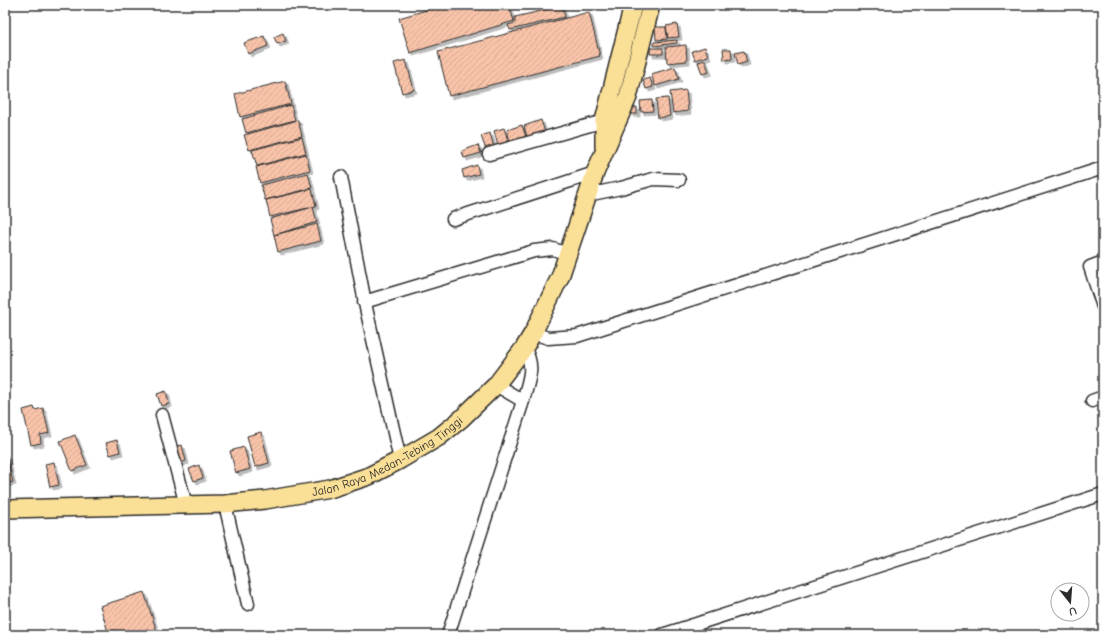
<svg xmlns="http://www.w3.org/2000/svg" width="1108" height="640" font-family="'Comic Neue',sans-serif">
	<defs>
		<pattern id="building-hatch" width="6" height="6" patternUnits="userSpaceOnUse"><rect width="6" height="6" fill="#f8c3a9"/><path d="M-1 1l2-2M0 6l6-6M5 7l2-2" fill="none" stroke="#d5a892"/></pattern>
		<filter id="shadow"><feDropShadow dx="3" dy="3" stdDeviation="0" flood-color="#0004"/></filter>
	</defs>
	<rect width="100%" height="100%" fill="#fff"/>
	<filter id="ink" filterUnits="userSpaceOnUse"><feTurbulence type="fractalNoise" baseFrequency=".025" numOctaves="2"/><feDisplacementMap in="SourceGraphic" scale="8" xChannelSelector="R" yChannelSelector="G"/><feConvolveMatrix kernelMatrix="1 2 1 2 8 2 1 2 1" color-interpolation-filters="sRGB"/></filter>
	<g filter="url(#ink)">
		<path fill="url(#building-hatch)" stroke="#2b2b2b" filter="url(#shadow)" d="M443,5H509L514,21L410,53L399,18Z
			M562,6L565,17L510,30L508,25L515,23V17Z
			M589,12L600,56L449,96L438,52Z
			M677,24L679,37L668,38L666,26Z
			M655,27H666L667,39L656,40Z
			M283,33L286,41L277,44L274,37Z
			M264,36L268,46L248,54L244,43Z
			M677,40V43L654,46V42Z
			M686,45L687,61L667,63L666,47Z
			M705,47L708,56L695,60L692,51Z
			M650,48H663V54H650Z
			M723,49H731L732,59L724,60Z
			M744,51L747,62L738,65L735,53Z
			M406,60L414,90L402,93L394,63Z
			M705,60L709,72L702,74L698,62Z
			M675,67L679,79L655,86L651,74Z
			M650,78L653,87L646,89L643,80Z
			M285,81L291,104L240,117L235,94Z
			M686,90L688,111L673,113L670,92Z
			M668,98L670,116L658,118L656,99Z
			M652,100L653,111L641,112L640,101Z
			M291,105L295,120L246,133L242,119Z
			M637,107V114H630V108Z
			M298,120L302,136L249,150L244,135Z
			M541,120L545,132L527,137L524,126Z
			M522,125L526,137L510,142L507,130Z
			M504,128L509,143L498,146L494,131Z
			M490,133L494,147L486,150L481,136Z
			M302,137L306,153L257,166L252,150Z
			M478,145L481,153L464,158L462,151Z
			M306,154L310,170L260,183L256,167Z
			M477,165L479,174L464,178L462,170Z
			M308,173L312,188L265,200L261,185Z
			M312,189L316,206L270,217L266,200Z
			M313,207L317,222L274,235L270,219Z
			M317,224L321,241L278,252L274,235Z
			M166,391L169,404L161,406L157,394Z
			M34,407L35,410L43,408L49,433L40,435L41,443L31,445L23,410Z
			M261,432L269,463L255,467L247,436Z
			M75,435L87,465L72,471L60,441Z
			M117,440L120,452L110,455L106,443Z
			M182,445L186,461L177,464L173,447Z
			M244,447L250,469L236,473L230,451Z
			M5,456H7L13,482L5,484Z
			M54,462L59,485L50,487L45,464Z
			M199,465L203,478L194,481L189,469Z
			M144,592L158,635H109L100,606Z"/>
		<g fill="none" stroke-linecap="round" stroke-linejoin="round">
			<defs>
				<path id="minor" d="M489,154L604,121
					M341,177L366,308L400,460
					M587,195L621,188L653,179L679,180
					M453,219L595,173
					M1103,262L1090,267L1103,307
					M364,302L534,251L553,249L568,254
					M533,333L548,338L577,336L1103,168
					M496,385L523,401
					M1092,401L1103,397
					M162,415L186,505
					M225,504L248,604
					M448,635L523,401C528,381 536,367 524,348
					M662,635L1103,494"/>
				<g id="highway">
					<path d="M604,147V121L633,5"/>
					<path id="s1" d="M5,509L225,504L265,500L330,489L369,476L400,460L439,437L461,419L496,385L524,348L533,333L560,277L595,173L628,97L651,5"/>
				</g>
			</defs>
			<use href="#minor" stroke="#2b2b2b" stroke-width="15"/>
			<use href="#highway" stroke="#2b2b2b" stroke-width="20"/>
			<use href="#minor" stroke="#fff" stroke-width="12"/>
			<use href="#highway" stroke="#fadf96" stroke-width="17"/>
		</g>
	</g>
	<g text-anchor="middle" stroke-width="3.5" stroke-linejoin="round" paint-order="stroke">
		<g font-size="12" fill="#2b2b2b" stroke="#fff">
			<text dy="4" stroke="none"><textPath href="#s1" startOffset="392">Jalan Raya Medan-Tebing Tinggi</textPath></text>
		</g>
	</g>
	<rect width="1108" height="640" fill="none" stroke="#fff" stroke-width="20"/>
	<rect x="10" y="10" width="1088" height="620" fill="none" stroke="#2b2b2b" stroke-width="1.5" filter="url(#ink)"/>
	<g transform="translate(1070 602) rotate(163)"><circle r="19" fill="#ffffff" stroke="#aaaaaa"/>
	<path d="M0-3L7 15L0 10L-7 15Z" fill="#2b2b2b"/>
	<text y="-6" font-size="11" font-weight="bold" text-anchor="middle" fill="#2b2b2b">U</text>
	</g>
</svg>
